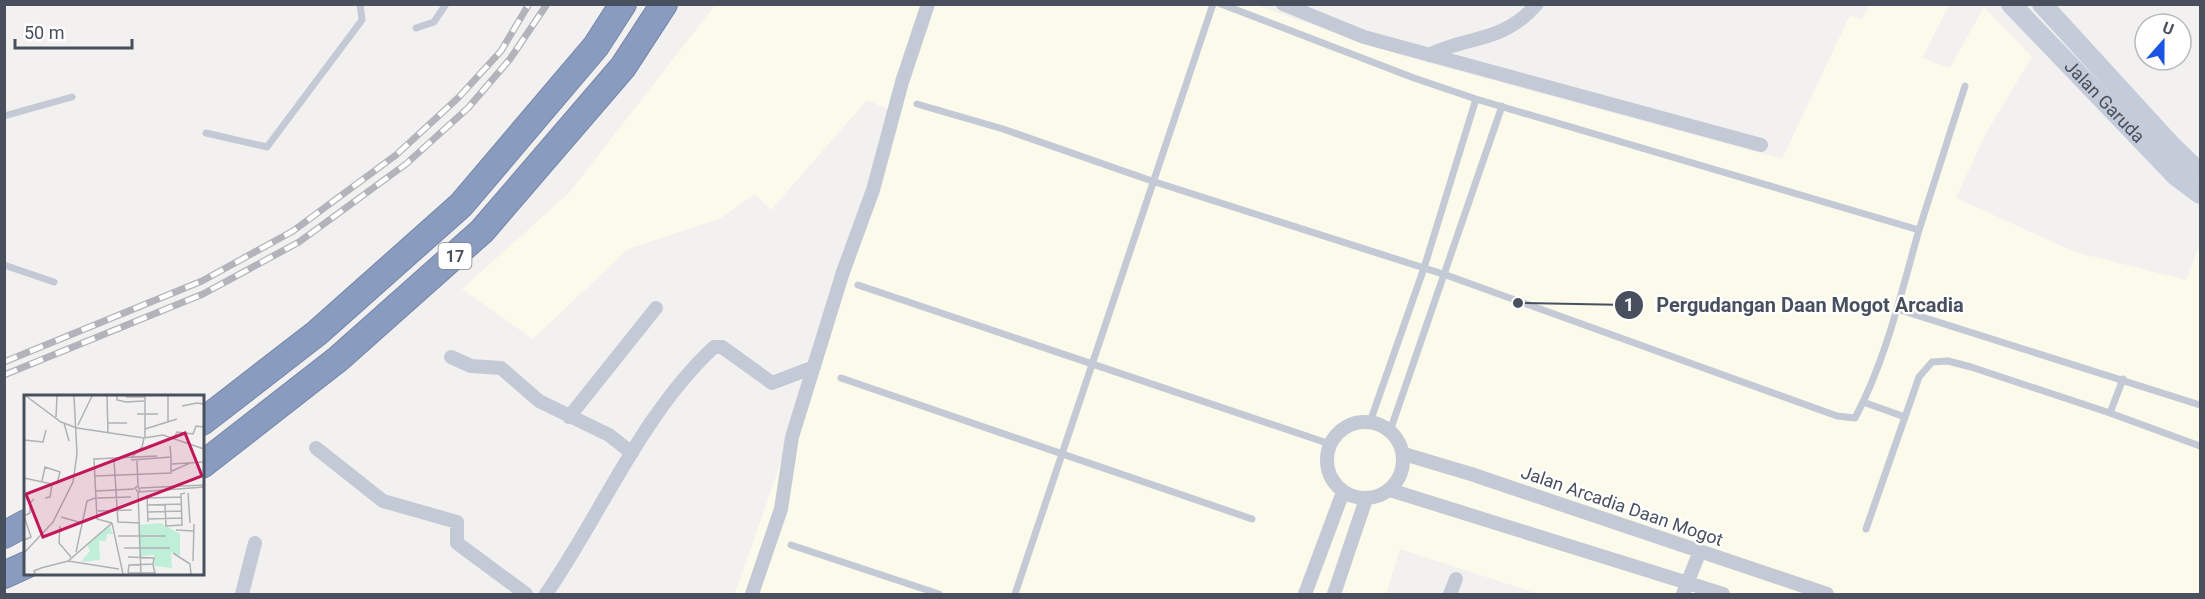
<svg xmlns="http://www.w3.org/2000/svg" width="2205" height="599" font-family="Roboto,sans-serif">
	<rect width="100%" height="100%" fill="#f3f1f0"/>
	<path fill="#fcfaeb" d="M715,5H1255L1403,56L1782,159L1850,15L1862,20L1869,5H1949L1922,58L1950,68L1984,7L2032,57L1985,135L1956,198L2075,252L2186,280L2200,245V594H1539L1400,549L1386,594H735L831,318L894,112L867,100L771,210L755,194L719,219L628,249L533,339L462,289L569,193Z"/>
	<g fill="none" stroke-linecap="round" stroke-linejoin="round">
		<defs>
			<path id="motorway" d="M202,422L317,333L461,205L596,46L623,4
				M202,465L338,359L482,231L623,67L664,4
				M4,535L26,523
				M4,575L26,565"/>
		</defs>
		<use href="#motorway" stroke="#7486aa" stroke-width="28"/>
		<path stroke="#c4cad5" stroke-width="7" d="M1221,4L1414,78L1476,99L1919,230L1965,86
			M416,28L434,22L446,4
			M917,104L1003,129L1152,181L1446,275L1837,416L1855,418C1886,360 1901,293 1919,230
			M4,116L72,97
			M206,133L267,147L362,20L360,4
			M4,265L54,282
			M858,285L1330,444
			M1897,309L2200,405
			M841,378L1252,519
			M1863,402L1905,417L1919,377L1932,362L1948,361L1971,367L2110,413L2123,379
			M2110,413L2200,446
			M1370,422L1424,268L1476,99
			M1390,431L1502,106
			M1866,529L1905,417
			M791,545L939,594
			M1015,594L1213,4"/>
		<path stroke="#c4cad5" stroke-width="14" d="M1283,4L1364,37L1761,145
			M1429,55C1468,35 1502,44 1537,4
			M451,357L471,366L501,368L539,401L609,435L632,453
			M569,417L656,308
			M1327 460a38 38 0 1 1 76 0a38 38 0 1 1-76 0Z
			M316,448L383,501L457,522V543L526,594
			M1404,454L1471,474L1827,594
			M1390,490L1723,594
			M242,594L255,543
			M546,594C602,513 641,415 714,347H722L772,383L814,367
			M752,594L781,509L792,437L843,272L873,190L902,82L928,4
			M1305,594L1343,492
			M1334,594L1366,499
			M1450,594L1456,579
			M1683,594L1700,551"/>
		<g stroke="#c4cbd9" stroke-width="20">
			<path id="s1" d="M2011,4L2176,176L2200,194"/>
			<path d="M2042,4L2171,145L2200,173"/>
		</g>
		<use href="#motorway" stroke="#899bbe" stroke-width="26"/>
		<defs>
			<path id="rail" d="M4,362L202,281L293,231L396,155L458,98L501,51L529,4
				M4,375L203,294L299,242L406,164L468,108L510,59L547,4"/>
		</defs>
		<use href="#rail" stroke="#b3b4bb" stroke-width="7"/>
		<use href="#rail" stroke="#fff" stroke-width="4.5" stroke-dasharray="14" stroke-linecap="butt"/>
	</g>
	<g text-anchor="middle" stroke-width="4.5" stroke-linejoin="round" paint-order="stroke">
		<rect fill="#fff" stroke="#7f848e" stroke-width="1.5" x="438.5" y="243" width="33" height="26" rx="4.5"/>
		<g font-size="16" font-weight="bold" fill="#48505e">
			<text x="455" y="262">17</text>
		</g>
		<g font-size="18" fill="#48505e" stroke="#fff">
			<text dy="6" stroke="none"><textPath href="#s1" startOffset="135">Jalan Garuda</textPath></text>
			<text transform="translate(1622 506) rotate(19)" y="6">Jalan Arcadia Daan Mogot</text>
		</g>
	</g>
	<g transform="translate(24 395)">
		<rect width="180" height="180" fill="#f3f1f0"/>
		<path d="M137,128L156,139V161L147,157L148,173L130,171V160L115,161L114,130ZM85,130L89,139H83L82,146H75L76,165L57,167L66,156L63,149Z" fill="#c0efd9"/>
		<path fill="none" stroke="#afb1b6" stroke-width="1.5" d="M2,1L37,27L53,33L120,43L139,40L180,54M83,1L84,38M93,1V5L102,7L120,6M102,2H121M158,11L173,8L180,9V15M113,19H134M32,22L33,1M144,26V1M40,28L45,46M83,28H103M54,30L68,1M121,34L153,24M121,42V1M150,43L153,37L169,39L172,31L180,32M0,45L19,47L22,35M107,63L118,52L120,43M90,65L94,127L116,128M107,65L147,62L146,51M113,65L114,91M148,69L180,67M148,76L166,68M71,81L147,78V62M0,83L28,89L26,102L21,103M18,86L21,72L36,77L33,89M116,93L180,90M72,96L110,94M116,96L114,91L111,93L114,97L180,92M114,97L117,179M164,98L166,128M123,100L124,127M73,103L107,102M123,103L157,102M141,109L142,131L158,130L157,99L161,98M124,110L158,109M74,116L108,115M124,117L158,116M37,122L58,128M124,124L158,123M88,128L73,124L70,64L133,61M88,128L99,179M36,131L35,148L47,162M152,135L170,136M94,141H142M0,145L7,142L0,121L6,118V108L10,104M100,153H146M52,157L63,106L71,103M0,158L29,127L49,87L53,59L50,1M149,158L166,169L167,179M104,162L130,163L129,169L105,170L104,178M44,166L95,174M169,166L170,129M104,178H131L129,170M11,179L10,176L17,173L44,166L88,128"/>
		<path fill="#c2185b" fill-opacity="0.15" stroke="#c2185b" stroke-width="3" d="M161,38L178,81L19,142L2,99Z"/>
		<rect width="180" height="180" fill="none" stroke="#48505e" stroke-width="3"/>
	</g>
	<path fill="none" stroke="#48505e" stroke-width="2" d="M1518 303L1629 305"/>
	<g fill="#48505e" stroke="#fff" stroke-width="2">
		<circle cx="1518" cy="303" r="6"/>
		<circle cx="1629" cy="305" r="15"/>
	</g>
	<g font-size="18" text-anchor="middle" font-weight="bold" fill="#fff">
		<text x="1629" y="311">1</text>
	</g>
	<g font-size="20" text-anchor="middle" font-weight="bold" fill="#48505e" stroke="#fff" stroke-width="4.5" stroke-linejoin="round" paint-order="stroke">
		<text x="1810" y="312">Pergudangan Daan Mogot Arcadia</text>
	</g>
	<rect width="2205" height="599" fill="none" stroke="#48505e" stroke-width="12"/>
	<g transform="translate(2163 42) rotate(21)"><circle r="28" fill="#ffffff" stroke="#b6b9bf" stroke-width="1.5"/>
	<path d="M0-4.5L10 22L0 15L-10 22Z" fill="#1b54e2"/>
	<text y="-9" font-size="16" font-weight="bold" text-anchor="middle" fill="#48505e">U</text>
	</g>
	<path d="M15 39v9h117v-9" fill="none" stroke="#48505e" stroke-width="3"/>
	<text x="24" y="39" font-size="18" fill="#48505e" stroke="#ffffff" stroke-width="4.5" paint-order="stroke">50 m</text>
</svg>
